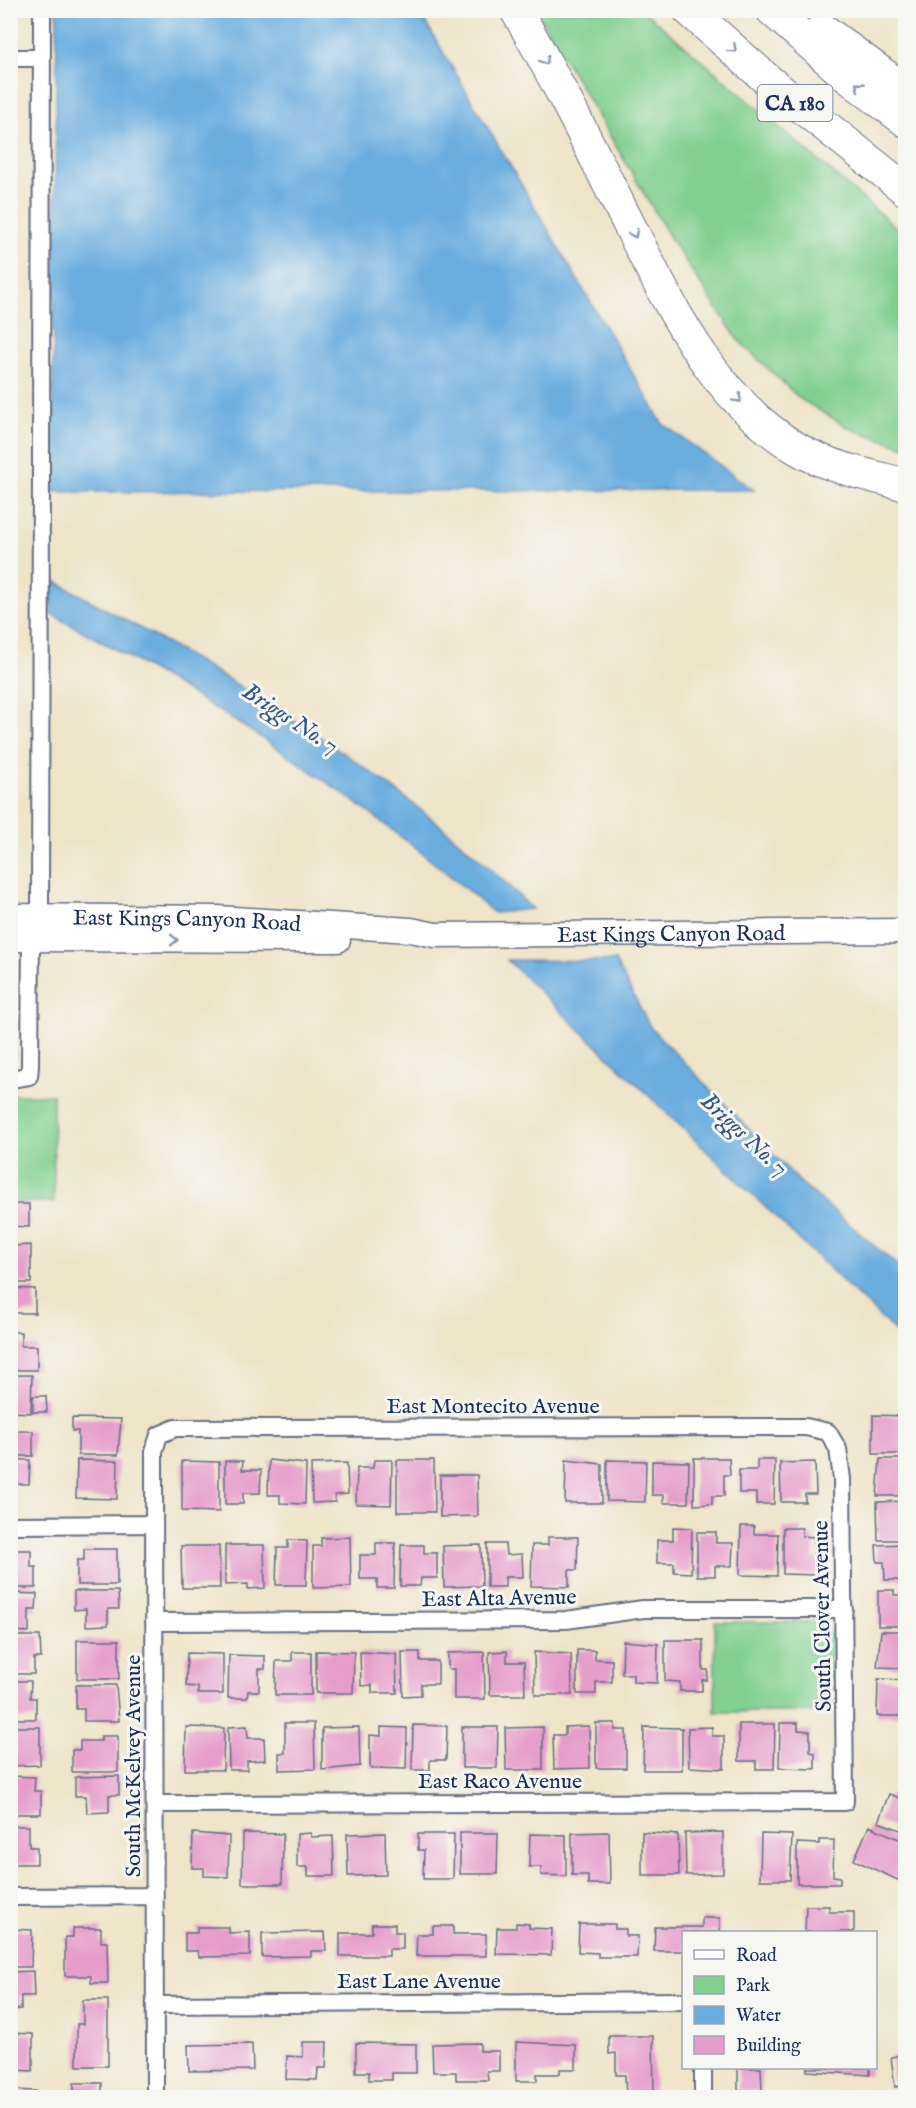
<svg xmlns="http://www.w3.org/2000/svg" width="916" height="2108" font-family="'IM FELL English',serif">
	<rect width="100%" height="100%" fill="#f6f6f2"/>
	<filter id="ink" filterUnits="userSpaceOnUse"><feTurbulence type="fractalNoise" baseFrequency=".0167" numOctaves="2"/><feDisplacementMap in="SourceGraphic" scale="12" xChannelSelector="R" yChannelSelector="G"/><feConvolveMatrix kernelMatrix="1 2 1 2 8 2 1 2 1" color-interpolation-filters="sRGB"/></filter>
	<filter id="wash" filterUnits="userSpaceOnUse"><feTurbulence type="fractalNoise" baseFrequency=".008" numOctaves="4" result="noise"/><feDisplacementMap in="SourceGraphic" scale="24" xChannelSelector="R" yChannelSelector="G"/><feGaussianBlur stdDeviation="1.35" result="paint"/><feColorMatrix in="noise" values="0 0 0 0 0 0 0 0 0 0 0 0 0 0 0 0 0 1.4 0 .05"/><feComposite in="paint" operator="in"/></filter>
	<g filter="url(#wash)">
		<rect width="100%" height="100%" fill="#eee4c8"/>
		<path fill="#82d090" stroke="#4e8077" stroke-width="1.5" d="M536,11H644L905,235V447L851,429L800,399L738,340L674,244Z
			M11,983H15V1055L11,1059Z
			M11,1095H53L54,1202H11Z
			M715,1622H819L831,1636V1712H715Z"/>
		<path fill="#6baddf" stroke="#436e9e" stroke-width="1.5" d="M57,10L419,11L662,423L754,490L52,492Z
			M51,579C221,672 395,769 532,909L494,913C356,793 213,701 51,614Z
			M507,960L615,961L651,1028L800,1182L905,1272V1341Z"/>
		<g id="blocks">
			<path fill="#e69dcb" d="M10,1204H29V1227L10,1226Z
				M31,1245V1283H10V1246Z
				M10,1288L35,1289V1313H10Z
				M10,1332H21V1346H37V1370H10Z
				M10,1375H32L31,1413L10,1412Z
				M33,1396H46L47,1412H33Z
				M873,1415L906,1416V1454H873Z
				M72,1418L121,1419L118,1455H78V1431H72Z
				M10,1431H33V1456H10Z
				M694,1458H729L730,1475H724V1496H712V1504L694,1505Z
				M880,1459H906V1496H877Z
				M10,1460H30L29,1484H10Z
				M77,1460L118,1461L117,1499L76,1498Z
				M269,1460L306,1464L305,1504L280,1503V1495H268Z
				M374,1460H392L391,1505L356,1504L357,1468H373Z
				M397,1460H434L435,1512H397Z
				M566,1460L602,1464V1503H565Z
				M607,1460L646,1461L645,1502L607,1501Z
				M757,1460H775L774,1504H756V1493H739V1470H757Z
				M182,1461L219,1462V1512L182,1511Z
				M225,1461H243L242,1470H261L260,1493H243V1504H225Z
				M652,1461L689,1462L688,1503H663L664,1495H652Z
				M815,1462L816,1494H805V1502H781L780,1463Z
				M347,1463L348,1494L335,1495V1502L312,1503L311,1464Z
				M440,1475H477L478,1516L440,1517Z
				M906,1501V1540H878L877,1502Z
				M741,1526H754V1534H778L777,1576L740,1575Z
				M673,1527L692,1528L691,1573L674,1572V1563H657V1540H673Z
				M783,1528H802V1536L814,1537V1558L820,1559L819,1575L783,1574Z
				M697,1532H716V1543H733L732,1566H715V1576H697Z
				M350,1537L351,1587L313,1588V1546H321V1538Z
				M548,1537H578L577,1570H569V1587L531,1586L532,1545H548Z
				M288,1540L307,1541L306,1585H276L277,1548H288Z
				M376,1543H395L394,1588H377V1579H360V1555H376Z
				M487,1544H505L506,1555L522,1554L523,1577H505V1587H487Z
				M906,1544V1580H885L884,1562H877L876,1545Z
				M225,1545H264L265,1588L248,1589V1584L225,1585Z
				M401,1545H424V1553H437V1578H421L420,1586H400Z
				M481,1545L482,1586L444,1587L443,1546Z
				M181,1546H219L220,1588H182Z
				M84,1549H117V1585H77V1560H84Z
				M10,1550H31V1567H36V1588H10Z
				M878,1590H894V1595H906V1626H878Z
				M74,1591H118L119,1609H108V1625L86,1626V1609L74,1610Z
				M10,1593L37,1594L36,1610H29V1632L10,1631Z
				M881,1631H906V1668L877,1667Z
				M10,1636H40L41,1658H34V1674H10Z
				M77,1640H119V1679H77Z
				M665,1640H703V1670H708L707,1680H702V1691H680V1682L665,1681Z
				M623,1641L658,1644L657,1683L633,1682V1674H622Z
				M577,1650H595V1659L612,1660V1682H596V1694H577Z
				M316,1651L354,1652L353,1693H316Z
				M507,1651V1662H524L525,1695H490L489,1652Z
				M292,1652H311V1695H275L276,1661H292Z
				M360,1652L396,1654L397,1693H372V1685L361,1686Z
				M402,1652H420V1661H438V1684H421V1695L403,1696Z
				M484,1652L485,1699H454V1669H448V1653Z
				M534,1652L571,1654L572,1695H535Z
				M187,1653L223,1654V1694H198V1687L186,1686Z
				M229,1655L265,1656V1669H259V1691H248L247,1698H228Z
				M878,1679L906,1680V1716H877Z
				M10,1681H31L30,1698H36V1719H10Z
				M76,1685H116L119,1721H84V1709H76Z
				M285,1723H314L315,1769L279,1770V1753H285Z
				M596,1723H615V1730H626V1768H596Z
				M780,1723H798V1730L810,1731V1752L815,1753V1769L779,1768Z
				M739,1724H775L774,1769H756V1761H739Z
				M413,1725L447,1726L446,1760H430V1770H412Z
				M247,1726L248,1738H264L265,1760L247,1761V1770H229L228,1727Z
				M589,1726L590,1768L554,1769L553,1735H565V1727Z
				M10,1727H40V1765L10,1766Z
				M186,1727L224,1728L223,1770H185Z
				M359,1727L360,1766L322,1770V1728Z
				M381,1727L407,1728L406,1769L370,1768V1735L381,1736Z
				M462,1727H498L497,1768H462Z
				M543,1727V1770H506L505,1728Z
				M644,1727L682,1728V1770H643Z
				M712,1727V1736H724V1769L689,1767L688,1728Z
				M101,1736H118V1772H72V1750H80V1741H101Z
				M10,1776L35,1777L34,1791H41V1814H10Z
				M119,1776V1795H109V1812L87,1813L86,1796H75V1777Z
				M889,1794L906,1800V1832L878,1822Z
				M10,1826H29V1847H37V1864H10Z
				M869,1826L906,1842V1869L900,1881L854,1860Z
				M609,1832L610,1884H588V1875H572V1833Z
				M642,1832L678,1835L679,1875H642Z
				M723,1832V1874L686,1875L685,1833Z
				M193,1833L229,1836L228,1877L204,1876V1868H192Z
				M243,1833L283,1834L282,1884H242Z
				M311,1833V1837L333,1836L334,1876H308V1867H297V1834Z
				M385,1833L386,1875L348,1876L347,1834Z
				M460,1833H498L497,1874H460Z
				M418,1834H454L453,1879H423L424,1850H418Z
				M530,1834L566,1835V1876L541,1875V1867H529Z
				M761,1834L792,1835L790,1880H760Z
				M819,1840H834L833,1876L840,1877V1884H797V1843L819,1844Z
				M806,1906H829V1912H854V1932H805Z
				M702,1918H720V1932H684V1951H654L655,1927H702Z
				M516,1923L529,1924V1928L552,1929L551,1955L496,1954L497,1928H516Z
				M372,1924H395V1932H403V1949H389V1956H340V1933H372Z
				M579,1924H615V1929H626V1936H638L637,1957H598V1953L578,1952Z
				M433,1926H453V1934H486V1956H416L417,1934H433Z
				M197,1927H229V1933L250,1932V1956L199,1957L198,1951H185V1933H197Z
				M73,1928H101V1942H107L108,1983H91V1976H65V1937H73Z
				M10,1929L32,1930L31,1967H10Z
				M325,1932L326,1951H311V1956L262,1957V1933Z
				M33,1971L34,1996H21V2009L10,2010V1972Z
				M83,2000H108V2066H77V2024H83Z
				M10,2033L33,2034V2071L10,2070Z
				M609,2036H653L654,2097L626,2098L625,2075H616V2053L609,2054Z
				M303,2042H327L326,2068H318L317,2080L286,2079L287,2056L303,2057Z
				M516,2042L576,2045V2069H560V2074H537V2081H516Z
				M356,2043L416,2044V2073H392V2080H369V2072H356Z
				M480,2043V2051H499V2071H487L488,2080H456V2072H433L432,2044Z
				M252,2044L253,2070L189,2071L188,2045Z
				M906,2054V2085L895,2087L891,2057Z
				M738,2068H761L762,2091H738Z
				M807,2068H870V2075L807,2071Z
				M74,2083H102V2098H66V2093L74,2092Z
				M10,2090L36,2091V2098H10Z"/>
		</g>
	</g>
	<g filter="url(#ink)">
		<use href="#blocks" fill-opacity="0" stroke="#656e83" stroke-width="1.5"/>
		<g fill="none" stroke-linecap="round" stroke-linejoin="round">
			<defs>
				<path id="minor" d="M10,58H41
					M40,917L42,10
					M10,1079L29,1076L30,1066L31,939
					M10,1525L154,1524
					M154,1622L566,1620L643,1609H844
					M155,1804L845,1802L842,1479L838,1449L828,1432L806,1427L175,1428L159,1435L154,1451L155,2098
					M10,1897L155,1896
					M155,2005L684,2001
					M703,2068V2098"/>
				<g id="secondary">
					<path id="s1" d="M10,916L217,918L411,930L435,935L906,931"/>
					<path d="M10,939L338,940"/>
				</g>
				<path id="motorway" d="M516,10C553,73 586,138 618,203C664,292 707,396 798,449C830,468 870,475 906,485
					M689,10L770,82L906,190
					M772,10L849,78L906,121
					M822,29L906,91"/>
			</defs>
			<use href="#minor" stroke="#656e83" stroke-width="20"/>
			<use href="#secondary" stroke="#656e83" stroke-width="27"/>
			<use href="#motorway" stroke="#656e83" stroke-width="34"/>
			<use href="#minor" stroke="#fff" stroke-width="16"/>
			<use href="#secondary" stroke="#fff" stroke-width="24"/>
			<use href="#motorway" stroke="#fff" stroke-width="32"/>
		</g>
		<defs><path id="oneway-chevron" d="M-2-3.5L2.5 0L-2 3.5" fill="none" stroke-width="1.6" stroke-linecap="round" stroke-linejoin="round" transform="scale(1.5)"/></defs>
		<g stroke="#8d97ae">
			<use href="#oneway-chevron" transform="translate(733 49) rotate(42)"/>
			<use href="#oneway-chevron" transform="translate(545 61) rotate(61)"/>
			<use href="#oneway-chevron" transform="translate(859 86) rotate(-142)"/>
			<use href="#oneway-chevron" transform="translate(634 234) rotate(63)"/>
			<use href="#oneway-chevron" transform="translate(738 399) rotate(47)"/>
			<use href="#oneway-chevron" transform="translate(174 940)"/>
		</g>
	</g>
	<g text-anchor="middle" stroke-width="6" stroke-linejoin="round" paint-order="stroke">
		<rect fill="#f6f6f2" stroke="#5d6b8a" stroke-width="1.5" x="757.5" y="85" width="75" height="36" rx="4.5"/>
		<g font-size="21" font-weight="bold" fill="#1b2f5e">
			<text x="795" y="110">CA 180</text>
		</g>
		<g font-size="22" fill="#1b2f5e" stroke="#f6f6f2">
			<text dy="8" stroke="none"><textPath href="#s1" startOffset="177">East Kings Canyon Road</textPath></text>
			<text dy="8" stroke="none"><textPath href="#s1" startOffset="662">East Kings Canyon Road</textPath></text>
			<text x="493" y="1413">East Montecito Avenue</text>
			<text transform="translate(499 1597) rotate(-1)" y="8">East Alta Avenue</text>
			<text transform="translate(821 1616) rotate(-91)" y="8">South Clover Avenue</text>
			<text transform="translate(132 1766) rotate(-90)" y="8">South McKelvey Avenue</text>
			<text x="500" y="1788">East Raco Avenue</text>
			<text x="419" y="1988">East Lane Avenue</text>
		</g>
		<g font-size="24" font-style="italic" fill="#335585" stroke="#f6f6f2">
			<text transform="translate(291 718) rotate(33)" y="8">Briggs No. 7</text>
			<text transform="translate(745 1134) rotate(43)" y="8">Briggs No. 7</text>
		</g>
	</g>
	<rect width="916" height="2108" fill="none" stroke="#f6f6f2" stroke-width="36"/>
	<rect x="682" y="1931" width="195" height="138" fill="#f6f6f2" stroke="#9ea6b7" stroke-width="1.5"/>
	<rect x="694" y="1950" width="30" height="9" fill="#ffffff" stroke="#9ea6b7" stroke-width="1.5"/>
	<text x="736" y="1961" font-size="18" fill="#1b2f5e">Road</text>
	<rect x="694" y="1976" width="30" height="18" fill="#82d090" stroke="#9ea6b7" stroke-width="1.5"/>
	<text x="736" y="1991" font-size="18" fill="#1b2f5e">Park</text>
	<rect x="694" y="2006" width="30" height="18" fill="#6baddf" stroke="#9ea6b7" stroke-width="1.5"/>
	<text x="736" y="2021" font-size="18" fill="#1b2f5e">Water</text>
	<rect x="694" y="2036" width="30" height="18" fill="#e69dcb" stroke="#9ea6b7" stroke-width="1.5"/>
	<text x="736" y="2051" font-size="18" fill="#1b2f5e">Building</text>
</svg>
